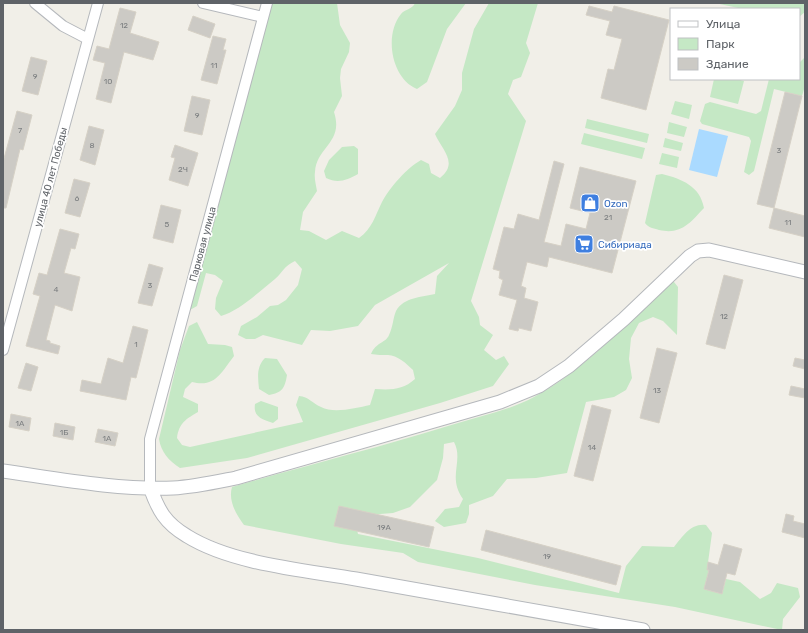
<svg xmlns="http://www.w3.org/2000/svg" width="808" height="633" font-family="Rubik,sans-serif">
	<rect width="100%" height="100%" fill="#f1efe8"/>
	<path fill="#c5e8c5" d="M271,3H337L340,25L350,43L349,52L341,69L340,78L342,96L334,112C344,143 317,146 315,172C314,178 316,185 317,191L303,212L300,230L309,231L326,240L342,231L359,238C372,229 375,216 382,202C390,187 407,168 421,160L429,164L431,173L440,178C459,163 442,150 435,134L455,106L462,90V73L474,29L489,3H538L526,43L530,53L521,77L513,80L508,94L526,121L471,301L479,317L480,325L493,335L484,350L496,360L504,356L509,364L493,386L440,403L247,458L180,468C169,461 161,452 159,439L180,350L189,326L197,322L208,344L225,345L232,347L234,356C221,373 215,388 192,382L185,389L183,397L198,404V412C186,419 179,423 177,438L182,445L190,447L303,422L296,405L299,396C309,397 312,403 321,407C334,414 356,408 370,405L375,389C391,390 403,390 415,379L413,370C407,364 397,355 388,355C382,355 377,355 371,354C376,342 386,343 389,335C393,327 393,318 396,311C404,297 422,297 435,294L437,276L449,263L375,305L358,326L330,331L311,330L302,345L263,335L255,339H246L238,335L241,326L257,317L270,306L278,305L286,300L298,285L302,269L295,261C284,266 283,272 275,279C260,291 239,311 221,316L215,309L216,298L223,281L215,275L206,273L197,306L190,310L189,298Z
		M415,3H466L447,29L427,82L417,89C391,78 384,35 401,14C405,9 413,9 415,3Z
		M715,3H805V12L799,17V9H743Z
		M805,57V86L802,96L774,89L754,171L749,175L744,172L751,141L749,137L702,124L700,121L705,104L710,102L756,114L761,111L769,79H799V63Z
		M714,79H736L744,81L738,104L710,97Z
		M675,101L692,105L689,119L671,114Z
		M587,119L649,134L647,143L585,128Z
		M669,122L687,127L684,137L667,133Z
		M584,133L645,148L642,159L581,144Z
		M665,138L683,143L681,151L663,147Z
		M354,146L358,149V174C347,180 338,184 326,178L324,171L329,160L342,147Z
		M662,153L679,157L677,168L659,164Z
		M662,174C682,179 700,186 704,208C690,223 681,235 659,230C653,228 649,228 645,223L656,175Z
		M670,281L674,282L678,287L677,335L663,321L653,317L639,323L631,338L629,359L632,378L626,390L614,397L586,402L567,473L536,478L507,479L493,496L469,505V514L466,523L444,527L435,521L445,509L459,507L463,499C447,477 464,461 454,442L444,444L443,458L437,480L410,507L393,513L367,515L356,526L358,534L478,558L619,593L626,566L642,546L674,547C683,536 691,523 706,525L712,533L707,570H709L704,589L722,594L726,579L740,582L760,599L771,593L777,583L798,588L800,597L783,619L782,630L675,607L535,585L418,562L403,553L341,544L244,525C236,514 228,501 232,487C304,466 377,448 448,426C476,417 508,411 534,397C586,369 628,322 670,281Z
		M265,358L277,359L287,375C285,388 282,393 269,395L259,389C258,378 256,367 265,358Z
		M261,401L278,407V419L273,423C262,419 253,417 255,404Z"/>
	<path fill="#aadaff" d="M699,129L728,136L717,177L689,170Z"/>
	<path fill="#cccac5" stroke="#d6d1c6" d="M589,6L612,12L614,6L669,20L646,110L601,98L608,69L614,70L622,39L606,35L610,21L586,15Z
		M120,8L136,12L130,33L159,42L153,60L124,52L111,103L96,99L105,63L93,60L97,46L109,49Z
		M193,16L215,24L210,38L188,30Z
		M213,36L226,39L223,50H226L217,84L201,80Z
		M31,57L47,61L38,95L22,91Z
		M785,92L802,96L774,208L757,204Z
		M192,96L210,100L202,135L184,131Z
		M17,111L32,115L23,150L20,149L6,208H3V162Z
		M89,126L104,130L95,165L80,160Z
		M175,145L198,153L188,186L169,180L175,158L171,157Z
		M554,161L564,164L544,242L561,246L566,224L586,229L590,213L570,208L580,167L636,181L612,273L549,257L547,267L527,262L521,286L526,288L524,298L538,302L531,331L519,328L518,331L509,329L517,300L499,295L503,280L499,278L500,271L493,269L504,227L514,229L518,214L539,220Z
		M74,179L90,183L80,217L65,213Z
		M161,205L181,210L173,243L153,238Z
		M774,208L805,216V237L769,228Z
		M60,229L79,234L75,249L71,248L64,273L80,277L72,311L55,305L46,340L50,341V343L60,346L58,354L26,346L40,296L33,294L39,273L47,275Z
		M149,264L163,268L152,306L138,303Z
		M724,275L743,280L725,349L706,344Z
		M133,326L148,330L136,378L131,377L126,400L80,391L82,380L101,384L108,358L123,363Z
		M657,348L677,353L659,423L640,418Z
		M795,358L805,360V369L793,366Z
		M26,363L38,367L31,391L18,388Z
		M791,386L805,389V398L789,395Z
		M592,405L611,410L593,481L574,476Z
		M11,414L31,418L29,431L9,427Z
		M55,423L75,427L73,440L53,436Z
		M98,429L118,433L115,446L95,442Z
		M339,506L434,527L429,547L334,526Z
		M786,514L794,516L793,521L805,524V538L782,532Z
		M486,530L621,566L616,585L481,550Z
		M724,544L742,549L735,575L727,573L722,594L704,589L709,570H707L708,562L718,565Z"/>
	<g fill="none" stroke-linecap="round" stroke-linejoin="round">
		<defs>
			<path id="minor" d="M35,3L63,26L88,39
				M203,3L263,17
				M3,350L98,3
				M150,487V439L267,3"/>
			<path id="tertiary" d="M3,471C59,479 117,490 173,488C194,487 216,482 236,478L500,402L539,386L569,366L624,319L690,256L698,251L709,250L805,272
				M150,487C158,510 165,523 187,536C232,564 304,570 356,579C452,596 547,613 643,630"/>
		</defs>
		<use href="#minor" stroke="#b5b8bc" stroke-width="12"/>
		<use href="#tertiary" stroke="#b5b8bc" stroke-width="15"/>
		<use href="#minor" stroke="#fff" stroke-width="10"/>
		<use href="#tertiary" stroke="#fff" stroke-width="13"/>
	</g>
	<defs>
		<symbol id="shop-square" viewBox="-11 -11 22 22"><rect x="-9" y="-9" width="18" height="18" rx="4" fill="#3f7fe0" stroke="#fff"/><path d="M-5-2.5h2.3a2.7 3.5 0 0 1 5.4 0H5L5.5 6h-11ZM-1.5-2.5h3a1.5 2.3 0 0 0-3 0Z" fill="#fff"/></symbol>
		<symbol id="supermarket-square" viewBox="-11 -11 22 22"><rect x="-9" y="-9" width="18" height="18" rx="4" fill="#3f7fe0" stroke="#fff"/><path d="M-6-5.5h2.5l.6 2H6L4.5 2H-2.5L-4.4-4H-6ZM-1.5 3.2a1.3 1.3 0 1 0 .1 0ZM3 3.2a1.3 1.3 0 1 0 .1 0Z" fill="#fff"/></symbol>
	</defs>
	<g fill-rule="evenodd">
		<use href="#shop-square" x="579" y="192" width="22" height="22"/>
		<use href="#supermarket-square" x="573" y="233" width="22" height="22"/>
	</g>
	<g text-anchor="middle" stroke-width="3.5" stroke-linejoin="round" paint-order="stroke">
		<g font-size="8" fill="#7a7d7f">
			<text x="124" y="28">12</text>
			<text x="214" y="68">11</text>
			<text x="35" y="79">9</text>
			<text x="108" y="84">10</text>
			<text x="197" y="118">9</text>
			<text x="20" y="133">7</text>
			<text x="92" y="148">8</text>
			<text x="779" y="153">3</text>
			<text x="183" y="172">2Ч</text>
			<text x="77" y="201">6</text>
			<text x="608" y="220">21</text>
			<text x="788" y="225">11</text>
			<text x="167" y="227">5</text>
			<text x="150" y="288">3</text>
			<text x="56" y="292">4</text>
			<text x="724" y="319">12</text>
			<text x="136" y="347">1</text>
			<text x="657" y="393">13</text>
			<text x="20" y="426">1А</text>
			<text x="64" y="435">1Б</text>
			<text x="107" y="441">1А</text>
			<text x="592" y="450">14</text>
			<text x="384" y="530">19А</text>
			<text x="547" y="559">19</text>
		</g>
		<g font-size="10" fill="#5f6368" stroke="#fff">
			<text transform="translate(50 177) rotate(-75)" y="4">улица 40 лет Победы</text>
			<text transform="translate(202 244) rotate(-75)" y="4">Парковая улица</text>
		</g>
		<g font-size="10" fill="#366cbe" stroke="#fff" text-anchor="start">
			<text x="604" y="207">Ozon</text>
			<text x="598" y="248">Сибириада</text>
		</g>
	</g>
	<rect width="808" height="633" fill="none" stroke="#5f6368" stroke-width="8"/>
	<rect x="670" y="8" width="130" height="72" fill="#ffffff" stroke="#bfc1c3"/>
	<rect x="678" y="21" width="20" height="6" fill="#ffffff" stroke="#bfc1c3"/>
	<text x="706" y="28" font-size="12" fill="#5f6368">Улица</text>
	<rect x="678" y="38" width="20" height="12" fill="#c5e8c5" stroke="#bfc1c3"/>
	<text x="706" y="48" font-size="12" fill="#5f6368">Парк</text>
	<rect x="678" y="58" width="20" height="12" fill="#cccac5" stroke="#bfc1c3"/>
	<text x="706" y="68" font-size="12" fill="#5f6368">Здание</text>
</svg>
